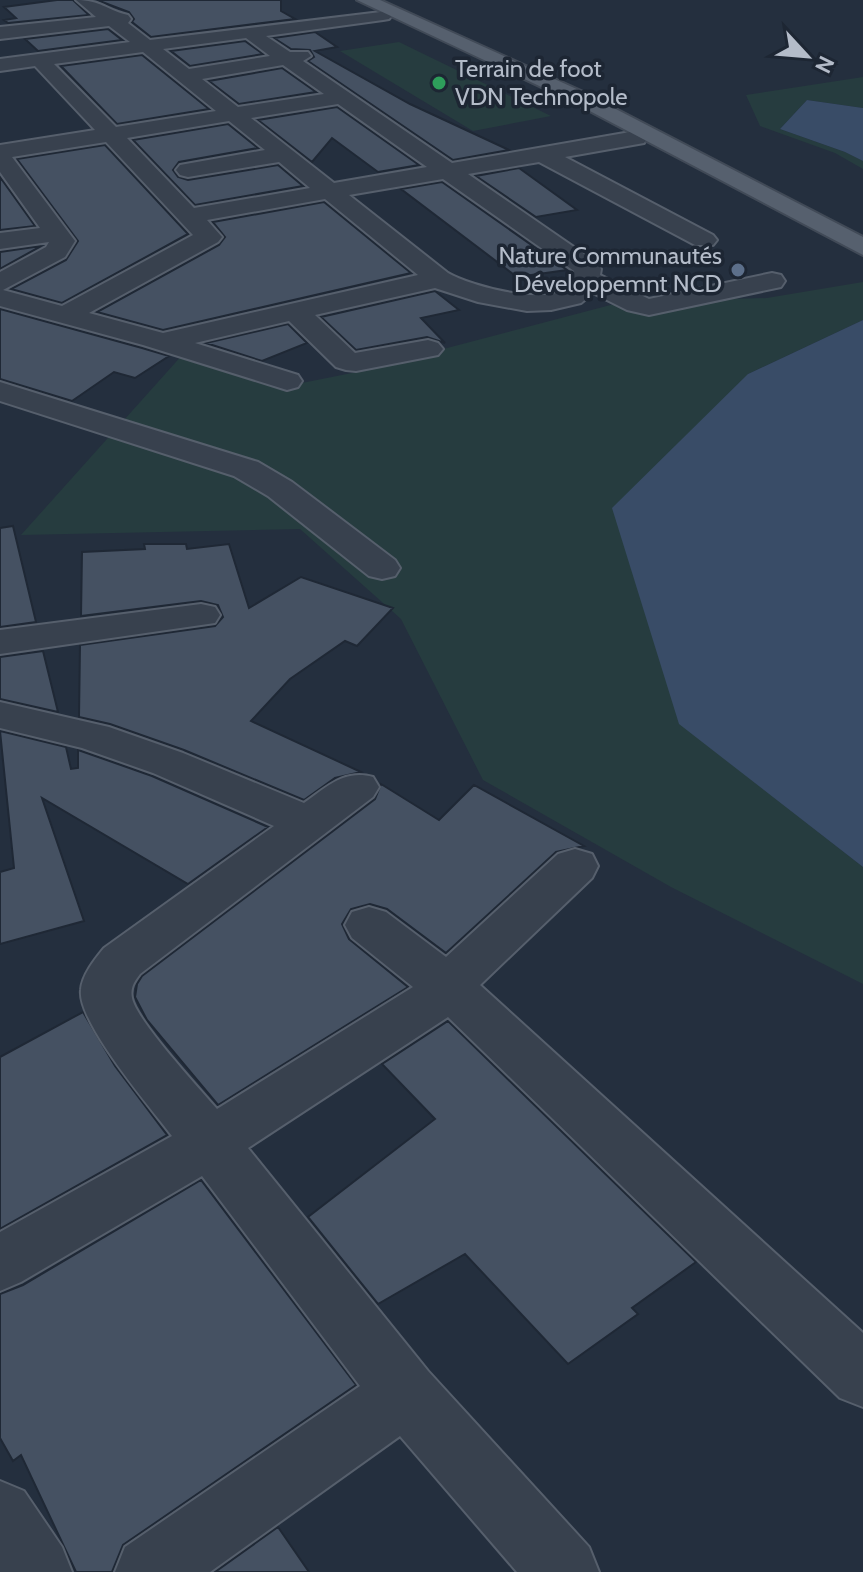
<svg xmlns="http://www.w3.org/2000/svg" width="863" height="1572" font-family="Cabin,sans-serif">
	<rect width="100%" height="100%" fill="#242f3e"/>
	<path fill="#263c3f" d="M399,42L551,116L473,131L340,51Z
		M863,77V108L807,100L780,129L845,152L863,161V169L835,153L760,126L746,95Z
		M863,282V320L748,374L679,723L863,867V984L671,887L483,780L401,619L300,529L21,535L184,353L282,387L352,373L622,302L767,298Z"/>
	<path fill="#394c67" d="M807,100L863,108V161L845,152L780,129Z
		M863,320V867L679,724L612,508L748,374Z"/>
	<path fill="#455162" stroke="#1f2835" stroke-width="2" d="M57,0H73L89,15L8,23L4,20L16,18L4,7Z
		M97,0H281V11L295,19L151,37L132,22L134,19L129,12Z
		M108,29L122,40L38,51L25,39Z
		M315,32L337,47L315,51L410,104L509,150L453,160L308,61L314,57L310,50L291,49L274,38Z
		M245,41L263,54L190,66L171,51Z
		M142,55L209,109L117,124L61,66Z
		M282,68L316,92L239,104L209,81Z
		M337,107L419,165L378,172L332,138L312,162L258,120Z
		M228,124L258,148L179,162L173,170L178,177L188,180L278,165L303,186L195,205L133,140Z
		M105,145L188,234L62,303L11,289L66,260L78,241L17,159Z
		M519,168L577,210L536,217L476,176Z
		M0,177L35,226L0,230Z
		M442,182L567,270L517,277L401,189Z
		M324,202L411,273L163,330L97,312L219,245L225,237L213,222Z
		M41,246L0,269V252Z
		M435,291L459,310L421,318L445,343L427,337L356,350L321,317Z
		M0,309L142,348L169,356L135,378L114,372L72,401L0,379Z
		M288,324L307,343L262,361L206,343Z
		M13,526L36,622L0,627V528Z
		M144,544H186L187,549L229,544L249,608L301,577L393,608L357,646L345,641L290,679L251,721L361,772L335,778L304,800L184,750L110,724L79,717L80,645L215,626L223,617L218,605L201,601L81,616L82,552L145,549Z
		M43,651L58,712L0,699V657Z
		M0,731L66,747L71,769L78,768V750L81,751L152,776L268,827L188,884L42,798L84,921L0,944V872L14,868Z
		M381,784L439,820L474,785L584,846L556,852L446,953L387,909L370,904L351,909L342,924L349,939L408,987L218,1105L147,1020L135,997L137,984L142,976L375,799Z
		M83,1012L115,1066L167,1135L0,1229V1057Z
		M448,1021L696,1262L632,1308L638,1314L568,1364L465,1254L378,1304L308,1217L435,1119L382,1064Z
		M201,1180L356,1385L123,1545L112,1572H76L21,1455L13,1461L0,1438V1294L23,1285Z
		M278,1527L309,1572H215Z"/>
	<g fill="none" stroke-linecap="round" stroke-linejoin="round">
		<defs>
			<path id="minor" d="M76,0C101,0 106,10 128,15L131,19L128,23L150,40L389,11L392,15L389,19L383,20L266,36L290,52H308L311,56L303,61L452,163L636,131L644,133L647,138L644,143L565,157L713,235L717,240L713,245H695L539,162L468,174L597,263L601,269L600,275L649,299L772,273L781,275L785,281L781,287L649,315L627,310L593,293L581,303L551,310L527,311L478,302L435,288L315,315L355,353L428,340L438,343L443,349L438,355L356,371L346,370L336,367L289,321L195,343L298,375L302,381L298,387L287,390L143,345L0,306V272L46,247L49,242L0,249V233L40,228L0,172V145L95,130L35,66L0,71V59L130,42L109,26L0,39V27L96,17ZM246,38L270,56L189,69L163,49ZM143,52L216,111L116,127L54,64ZM283,65L324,94L238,107L202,79ZM338,104L427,167L334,183L251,118ZM229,121L265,150L180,165L176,170L180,175L188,177L279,162L310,188L194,208L127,138ZM106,142L193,235L62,306L3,290L65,257L75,241L12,157ZM443,179L574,271C574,273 572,283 571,284C553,309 470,286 448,273L349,195ZM325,199L418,275L163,333L89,313L218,242L222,237L207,220Z
				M0,382L258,462L292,482L395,560L400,568L395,576L382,579L369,576L268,496L234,476L0,401Z
				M201,604L215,607L220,615L215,623L0,654V630Z
				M0,702L109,727L183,753L304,803C327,787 344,769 373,777L379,787L373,797L140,974C134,982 130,988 132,998C136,1020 199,1088 217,1109L413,987L352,938L345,925L352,912L369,907L386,912L446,957L558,854L575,849L592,854L598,866L592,878L480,985L863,1333V1407L840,1398L448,1017L248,1148L428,1371L589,1547L599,1572H517L400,1436L210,1572H115L125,1547L360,1386L202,1176L21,1282L0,1291V1232L172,1136C151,1108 77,1022 81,990C82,975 95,959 104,948L274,826L153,773L82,748L0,728Z
				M0,1481L24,1491L62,1547L72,1572H0Z"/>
			<path id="major" d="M357,0H380L581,91L863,237V255L567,99Z"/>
		</defs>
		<use href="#minor" stroke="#565f6c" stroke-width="4"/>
		<use href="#major" stroke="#414a57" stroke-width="4"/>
		<use href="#minor" fill="#38414e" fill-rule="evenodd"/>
		<use href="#major" fill="#56606e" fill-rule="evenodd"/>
	</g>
	<circle fill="#2e9e5b" stroke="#1d2633" stroke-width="3" cx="439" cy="83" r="8"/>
	<circle fill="#5c6f8a" stroke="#1d2633" stroke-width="3" cx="738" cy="270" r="8"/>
	<g text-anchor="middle" stroke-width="7" stroke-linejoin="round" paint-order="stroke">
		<g font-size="24" fill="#b4bcc9" stroke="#1d2633" text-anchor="start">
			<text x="455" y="77">Terrain de foot<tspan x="455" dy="28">VDN Technopole</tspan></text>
			<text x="722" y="264" text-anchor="end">Nature Communautés<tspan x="722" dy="28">Développemnt NCD</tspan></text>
		</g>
	</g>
	<g transform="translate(807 56) rotate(116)" stroke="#1d2633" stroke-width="6" paint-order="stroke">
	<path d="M0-6L14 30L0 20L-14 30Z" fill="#b4bcc9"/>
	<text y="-12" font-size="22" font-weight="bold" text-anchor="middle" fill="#b4bcc9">N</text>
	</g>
</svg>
